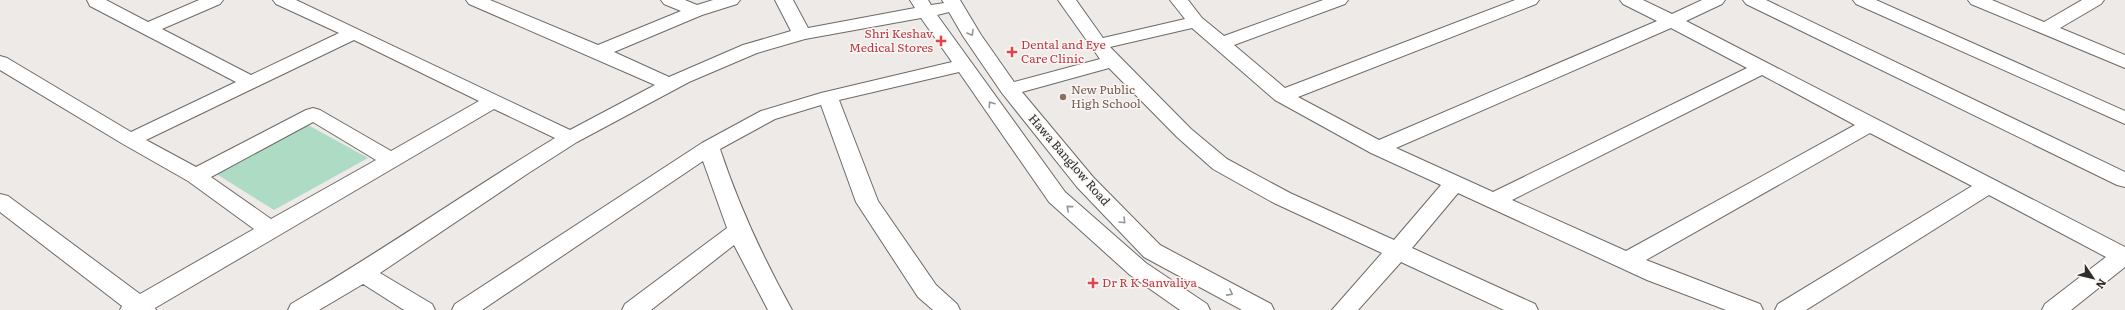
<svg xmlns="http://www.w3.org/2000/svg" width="2125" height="310" font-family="Literata,serif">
	<rect width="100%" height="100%" fill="#edeae7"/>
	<path fill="#addbc3" d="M308,125L368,158L274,210L215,173Z"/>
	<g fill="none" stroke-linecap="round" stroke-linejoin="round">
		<defs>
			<path id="minor" d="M87,0H106L148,22L199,0H223L220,4L162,29L251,75L339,33L276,4L273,0H296L570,130L655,85L469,4L466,0H490L598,45L681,11L664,4L661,0H685L697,5L713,0H740L737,4L702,15L614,52L669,77L743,45L791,31L775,0H793L808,28L915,8L910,0H928L931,5L944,3L942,0H960L981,35L1014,82L1100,59L1058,0H1076L1103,38L1185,19L1170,0H1188L1202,18L1224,36L1323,0H1348L1345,4L1234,45L1285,88L1515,0H1539L1536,4L1298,97L1379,140L1657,21L1623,4L1620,0H1643L1672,14L1702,0H1725L1722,4L1686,21L2125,247V267L2071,310H2042L2045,304L2106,257L1989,195L1806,310H1775L1778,304L1972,186L1870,133L1646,260L1760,304L1763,310H1726L1647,280L1458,193L1412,248L1535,304L1538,310H1504L1401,262L1358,310H1332L1382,253L1274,203L1213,169L1177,137L1109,68L1022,92L1093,177L1160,245L1271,304L1274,310H1242L1144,257L1077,187L1002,93L963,36L949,12L937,15L1065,192L1146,263L1207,304L1210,310H1180L1130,275L1049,202L959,72L839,100L878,201L936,285L957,304L960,310H933L918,297L856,202L821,105L775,119L720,149C739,206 763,258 792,310H768L734,245L651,310H622L625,304L727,228L703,161L482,310H452L455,304L702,143L761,111L821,93L952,62L921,18L805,39L757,53L689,82L577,142L527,174L380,273L432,304L435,310H404L363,284L319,310H288L291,304C381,252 466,192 555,138L494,109L155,308L156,310H120L122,306L0,212V194L8,196L140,294L254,229L188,181L123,144L0,70V56L7,58L131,132L236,82L90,6ZM1192,28L1275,100L1371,153L1441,185L1394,240L1290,193L1227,159L1191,129L1110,47ZM1671,28L1747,68L1493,192L1396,148ZM354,40L479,101L391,151L320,110L313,108L306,110L196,167L146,140ZM1762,75L1855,125L1626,251L1512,200ZM313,122L376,160L271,219L211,177Z
				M1743,0H1766L2125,172V187L2117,185L1746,4Z
				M1853,0H1876L2125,111V124L1856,4Z
				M1968,0H1992L2044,22L2082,0H2104L2101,4L2060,28L2125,55V68L1971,4Z"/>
		</defs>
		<use href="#minor" stroke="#6d6a67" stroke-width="2"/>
		<use href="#minor" fill="#fff" fill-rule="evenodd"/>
	</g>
	<defs><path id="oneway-chevron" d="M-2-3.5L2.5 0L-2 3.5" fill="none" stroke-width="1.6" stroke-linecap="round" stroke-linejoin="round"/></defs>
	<g stroke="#979696">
		<use href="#oneway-chevron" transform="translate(971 33) rotate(60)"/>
		<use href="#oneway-chevron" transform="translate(991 104) rotate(-124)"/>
		<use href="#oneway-chevron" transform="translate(1069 208) rotate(-139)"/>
		<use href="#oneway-chevron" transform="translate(1123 221) rotate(45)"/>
		<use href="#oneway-chevron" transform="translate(1230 293) rotate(28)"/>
	</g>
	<g fill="#e0444e" stroke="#faf7f4" stroke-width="1.5">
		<path d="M939 35h4v4h4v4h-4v4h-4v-4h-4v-4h4z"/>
		<path d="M1010 46h4v4h4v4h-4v4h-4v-4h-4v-4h4z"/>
		<path d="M1091 277h4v4h4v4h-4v4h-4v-4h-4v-4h4z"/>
	</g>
	<circle fill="#8d6e63" stroke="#faf7f4" stroke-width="1.5" cx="1063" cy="97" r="4"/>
	<g text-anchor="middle" stroke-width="3" stroke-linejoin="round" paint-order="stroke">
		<g font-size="12" fill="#be3a42" stroke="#faf7f4" text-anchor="start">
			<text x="933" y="38" text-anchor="end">Shri Keshav<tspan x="933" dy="14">Medical Stores</tspan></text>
			<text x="1021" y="49">Dental and Eye<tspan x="1021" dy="14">Care Clinic</tspan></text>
			<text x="1102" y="287">Dr R K Sanvaliya</text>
		</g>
		<g font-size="12" fill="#785e54" stroke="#faf7f4" text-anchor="start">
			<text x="1071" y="94">New Public<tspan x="1071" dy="14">High School</tspan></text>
		</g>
		<g font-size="12" fill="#2f2e2d" stroke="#faf7f4">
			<text transform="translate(1069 160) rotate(49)" y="4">Hawa Banglow Road</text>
		</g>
	</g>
	<g transform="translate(2093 278) rotate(125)" stroke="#faf7f4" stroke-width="3" paint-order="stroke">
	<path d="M0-3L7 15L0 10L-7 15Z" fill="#2f2e2d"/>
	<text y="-6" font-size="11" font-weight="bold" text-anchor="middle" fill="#2f2e2d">N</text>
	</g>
</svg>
